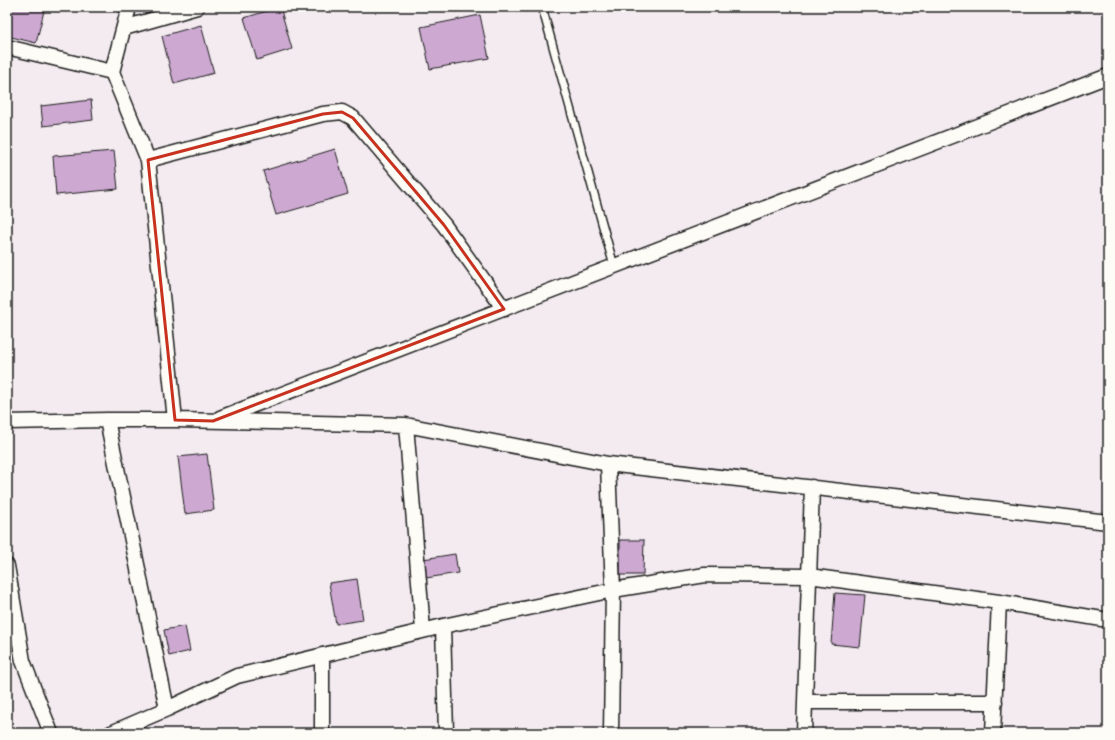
<svg xmlns="http://www.w3.org/2000/svg" width="1115" height="740" font-family="'Shantell Sans',sans-serif">
	<rect width="100%" height="100%" fill="#f3ebf0"/>
	<filter id="ink" filterUnits="userSpaceOnUse"><feTurbulence type="fractalNoise" baseFrequency=".025" numOctaves="2"/><feDisplacementMap in="SourceGraphic" scale="8" xChannelSelector="R" yChannelSelector="G"/><feConvolveMatrix kernelMatrix="1 2 1 2 8 2 1 2 1" color-interpolation-filters="sRGB"/></filter>
	<g filter="url(#ink)">
		<path fill="#cda9d2" stroke="#1c1c1c" d="M7,7H45L36,43L7,36Z
			M280,7L292,49L257,60L244,18Z
			M480,15L489,58L430,69L421,27Z
			M201,25L214,73L174,84L162,36Z
			M91,100L93,120L43,126L41,106Z
			M335,149L348,194L276,215L263,171Z
			M114,151L118,189L56,195L53,156Z
			M207,454L214,510L185,514L178,457Z
			M620,540H644L643,575H620Z
			M455,554L458,573L426,578L423,559Z
			M357,579L363,620L336,624L329,583Z
			M835,593L865,595L860,647L831,644Z
			M185,626L190,651L169,656L164,630Z"/>
		<g fill="none" stroke-linecap="round" stroke-linejoin="round">
			<defs>
				<path id="lane" d="M542,7L614,266"/>
				<path id="street" d="M129,7L112,72L148,160L175,420
					M124,28L197,7
					M7,47L112,72
					M148,160L323,114L342,112L353,118L444,225L504,309
					M220,418L1108,76
					M107,420L167,709
					M7,422L107,420H175L406,425L608,464L1108,522
					M406,425L423,630
					M608,464L613,590L611,733
					M7,566L23,661L51,733
					M443,626L446,733
					M322,655V733
					M805,702H995
					M111,733L167,709L237,676L443,626L613,590L705,575L809,576L999,602L1108,620
					M804,733L812,487
					M993,733L999,602"/>
			</defs>
			<use href="#lane" stroke="#1c1c1c" stroke-width="10"/>
			<use href="#street" stroke="#1c1c1c" stroke-width="17"/>
			<use href="#lane" stroke="#fdfcf7" stroke-width="7"/>
			<use href="#street" stroke="#fdfcf7" stroke-width="14"/>
		</g>
	</g>
	<path fill="none" stroke="#c8321e" stroke-width="3" stroke-linejoin="round" d="M342,112L353,118L444,225L504,309L213,421L175,420L148,160L323,114Z"/>
	<rect width="1115" height="740" fill="none" stroke="#fdfcf7" stroke-width="24"/>
	<rect x="12" y="12" width="1091" height="716" fill="none" stroke="#1c1c1c" stroke-width="1.5" filter="url(#ink)"/>
</svg>
